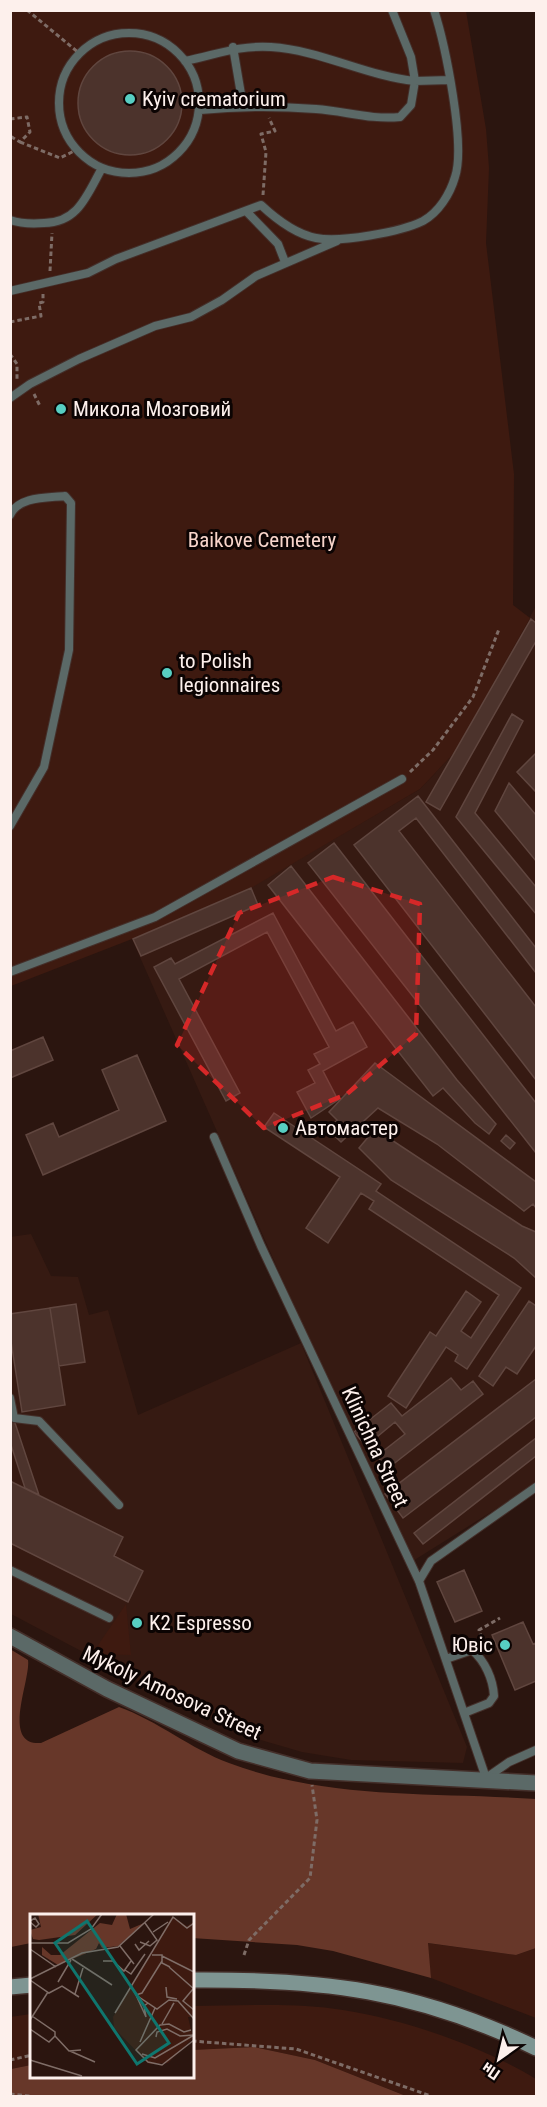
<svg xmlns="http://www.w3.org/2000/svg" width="547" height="2107" font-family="'Roboto Condensed',sans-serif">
	<rect width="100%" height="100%" fill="#2b150f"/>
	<path fill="#361a12" d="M536,606V1484L408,1564L132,939L251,887L420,789L455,752Z
		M31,1234L51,1276L78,1277L89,1315L108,1310L138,1415L301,1343L467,1747L463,1763L351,1760L302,1752L254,1738L155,1690L11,1614L10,1237Z"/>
	<path fill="#3e1a10" d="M11,11H466L486,129L489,168L486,243L514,474L513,605L530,618L455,752L420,789L251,888L132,939L11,986Z
		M126,1604L131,1655L92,1654Z
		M427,1943L516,1955L536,1948V2018L431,1978Z
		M192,2006C242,2006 294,2002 343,2010C407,2020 481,2046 536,2079V2096H406L315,2060L254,2047L192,2050Z
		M31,2014V2065L11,2069L10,2017Z"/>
	<path fill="#673729" d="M10,1649L28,1660C31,1680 0,1746 41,1743L119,1707C158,1721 191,1749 229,1763C328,1800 433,1792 536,1799V1948L516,1955L428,1943L431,1978L333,1951L297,1945L192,1938V1915H32L31,1943L11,1947Z
		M254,2047L315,2060L406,2096H11V2069L31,2065L32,2076H192V2050Z"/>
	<path fill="#4c332c" stroke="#60463f" stroke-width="1.5" d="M78 103a52 52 0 1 1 104 0a52 52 0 1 1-104 0Z
		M531,619L536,623V641L440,810L426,802Z
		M512,714L523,721L475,813L536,887V914L456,817Z
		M536,753V792L517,772Z
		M509,783L536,815V861L495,811Z
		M418,796L536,948V973L416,818L399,831L536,1007V1080L354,845Z
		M334,843L536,1103V1153L308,863Z
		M291,866L457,1080L496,1124L489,1134L475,1123L443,1088L433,1096L268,885Z
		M251,888L258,905L141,956L133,939Z
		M273,913L336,1031L353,1022L367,1047L323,1071L338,1100L311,1118L297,1092L315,1083L308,1070L320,1064L314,1054L329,1047L267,932L179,979L240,1093L226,1101L154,967L171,958L175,964Z
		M43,1037L53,1060L10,1078V1051Z
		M137,1055L166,1121L43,1175L26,1135L53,1123L59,1137L119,1110L102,1070Z
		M375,1063L536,1182V1208L533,1204L524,1211L437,1144L378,1108L341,1142L328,1130L337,1120L329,1112Z
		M274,1113L381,1184L376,1191L521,1288L467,1369L455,1361L458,1355L446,1347L406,1408L388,1396L430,1332L436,1336L466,1291L481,1302L461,1331L471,1338L499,1295L369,1209L374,1201L361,1193L328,1243L306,1228L340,1177L264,1127Z
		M375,1129L522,1226L536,1232V1278L514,1258L391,1180L359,1148Z
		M506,1135L515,1143L510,1149L501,1141Z
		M529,1301L536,1306V1346L517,1374L506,1367L493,1386L479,1376Z
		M76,1304L85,1362L59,1366L50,1308Z
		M50,1308L65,1405L22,1412L10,1335V1314Z
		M451,1378L461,1390L473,1381L483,1394L387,1469L377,1456L405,1434L395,1422L366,1446L354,1432L391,1403L402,1416Z
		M536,1379V1417L403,1518L385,1494Z
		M10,1408L39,1495L25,1488L10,1442Z
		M536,1438V1456L423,1544L414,1533Z
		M10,1481L123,1537L114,1556L143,1571L128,1602L10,1543Z
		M464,1570L482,1611L455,1622L437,1582Z
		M523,1622L533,1644L536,1643V1681L515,1690L492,1635Z"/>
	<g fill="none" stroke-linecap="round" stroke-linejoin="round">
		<defs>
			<path id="service" d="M59 103a70 70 0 1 1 140 0a70 70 0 1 1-140 0Z
				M233,47L243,106
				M185,61C216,55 238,45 271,47C320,50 366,76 415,81L411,57L392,10
				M200,110C239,106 277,106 316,109C345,111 371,120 400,117L411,105L415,81L450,80
				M246,211L278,244L285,262
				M10,220C22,224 32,224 44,223C78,223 87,195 102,168
				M10,291L88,273L116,259L261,205C276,219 295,234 316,238C339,243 401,232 423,221C439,212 450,194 455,177C466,145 445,44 434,10
				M10,398L30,384L79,359L155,326L191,317L222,300L256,276L337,241
				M10,515C19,496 47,498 65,496L71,503L69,650L44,767L10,826
				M10,972L155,917L402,779
				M214,1137L261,1246L419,1581L486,1778L509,1762L536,1750
				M10,1398L14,1418L39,1421L119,1505
				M10,1570L109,1618
				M419,1581L431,1561L536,1487
				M446,1659L472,1650C485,1661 493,1679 494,1696L489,1703L464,1713"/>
			<path id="minor" d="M10,1636L107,1689L238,1751L310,1771L536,1783"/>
			<path id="secondary" d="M192,1980C324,1979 416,1990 536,2048
				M10,1987L32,1985"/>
		</defs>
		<use href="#service" stroke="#442f2a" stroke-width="10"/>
		<use href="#minor" stroke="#442f2a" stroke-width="18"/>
		<use href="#secondary" stroke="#442f2a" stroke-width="18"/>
		<path stroke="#7e6c66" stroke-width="3" stroke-dasharray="4.5 3" stroke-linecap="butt" d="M27,10L79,53
			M10,119L27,117L30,132L20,142L10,136
			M20,142L60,158L76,150
			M263,195L266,152L261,134L275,131L269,118
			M50,271L52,233
			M10,322L41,316L39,303L43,302V294
			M10,354L17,364V379
			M34,394L40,406
			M410,772L433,750L473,697L499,629
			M484,1645L479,1630L500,1618
			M244,1955L249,1940L310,1878L317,1820L312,1785
			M192,2041L296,2049L431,2096
			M10,2060L32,2055
			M10,2094L30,2096"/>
		<use href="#service" stroke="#5b6967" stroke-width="8"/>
		<use href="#minor" stroke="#5b6967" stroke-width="15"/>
		<use href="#secondary" stroke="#7e9592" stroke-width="15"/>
	</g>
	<path fill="#d62828" fill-opacity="0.2" stroke="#d62828" stroke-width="4.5" stroke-dasharray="12 8" stroke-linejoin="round" d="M333,877L420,904L416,1034L347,1094L264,1128L177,1045L239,913Z"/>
	<g fill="#57cec2" stroke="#0c0403" stroke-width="2">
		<circle cx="130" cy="99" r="6"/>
		<circle cx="61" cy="409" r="6"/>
		<circle cx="167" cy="673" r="6"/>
		<circle cx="283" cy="1128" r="6"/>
		<circle cx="137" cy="1623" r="6"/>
		<circle cx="505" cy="1645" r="6"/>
	</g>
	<g text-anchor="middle" stroke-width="6" stroke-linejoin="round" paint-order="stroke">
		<g font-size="21" fill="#fdf0ec" stroke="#0c0403" text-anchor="start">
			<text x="142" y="106">Kyiv crematorium</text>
			<text x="73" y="416">Микола Мозговий</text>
			<text x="179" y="668">to Polish<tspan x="179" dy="24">legionnaires</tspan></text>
			<text x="295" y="1135">Автомастер</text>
			<text x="149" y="1630">K2 Espresso</text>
			<text x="493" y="1652" text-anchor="end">Ювіс</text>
		</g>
		<g font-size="21" fill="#f8d5cb" stroke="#0c0403">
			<text x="262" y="547">Baikove Cemetery</text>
		</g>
		<g font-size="21" fill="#fdf0ec" stroke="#0c0403">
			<text transform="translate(375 1447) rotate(65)" y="7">Klinichna Street</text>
			<text transform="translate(172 1693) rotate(25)" y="7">Mykoly Amosova Street</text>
		</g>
	</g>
	<g transform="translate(30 1914)">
		<rect width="164" height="164" fill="#2b150f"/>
		<path d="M142,2L157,12L163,8V103H158L163,124L138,149L119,150L84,114L83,103Z" fill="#3e1a10"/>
		<path d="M8,0H68L45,21L9,26L3,25L0,16L11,13ZM87,0H96L100,15L114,9L88,32L72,34L69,29L66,35L28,51L12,41V33L21,41H30L70,9L82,11Z" fill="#673729"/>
		<path fill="none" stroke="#7f6d67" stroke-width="1.5" d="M0,7L5,4L9,10L6,13L0,8M123,18L138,8M110,28L120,32L127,26L115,9M0,29H38L61,15L72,0M105,30L109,36L119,27M90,32L104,50M0,35L26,53M122,41H132V49L140,53M132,42L164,58M42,45L82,71M73,47H83L94,57L101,47M139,53L164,75M95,56L101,60L115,40M0,65L52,39L88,33L124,0M0,66L19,79L32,72L49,83M28,68L41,46M101,72L106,81L127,95L139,86L148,87L164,105M136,73L137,83L147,85M163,75L153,87L164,96M45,80L53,54M118,89L114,92L116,103L106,81L112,79L132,47M85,99L143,3L157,14L164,9M0,106L18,78M132,110L144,89L142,92M0,115L19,128L25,122V118L2,102M161,116L154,118L139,110L130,111L106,136L118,148L132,151L164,126M25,122L39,137L51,136M126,123L127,118L137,115L150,122L164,121M110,128L125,94M40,137L65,148M112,140L125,144L164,121M0,146L52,162"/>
		<path fill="#0f766e" fill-opacity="0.15" stroke="#0f766e" stroke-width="3" d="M57,7L139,129L107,150L25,29Z"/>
		<rect width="164" height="164" fill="none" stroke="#fdf0ec" stroke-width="3"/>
	</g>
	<rect width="547" height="2107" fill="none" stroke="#fdf0ec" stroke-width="24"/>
	<g transform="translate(499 2059) rotate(214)" stroke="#0c0403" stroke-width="4.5" paint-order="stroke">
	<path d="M0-4.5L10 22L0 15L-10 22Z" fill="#fdf0ec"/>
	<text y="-9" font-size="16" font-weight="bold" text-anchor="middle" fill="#fdf0ec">Пн</text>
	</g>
</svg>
